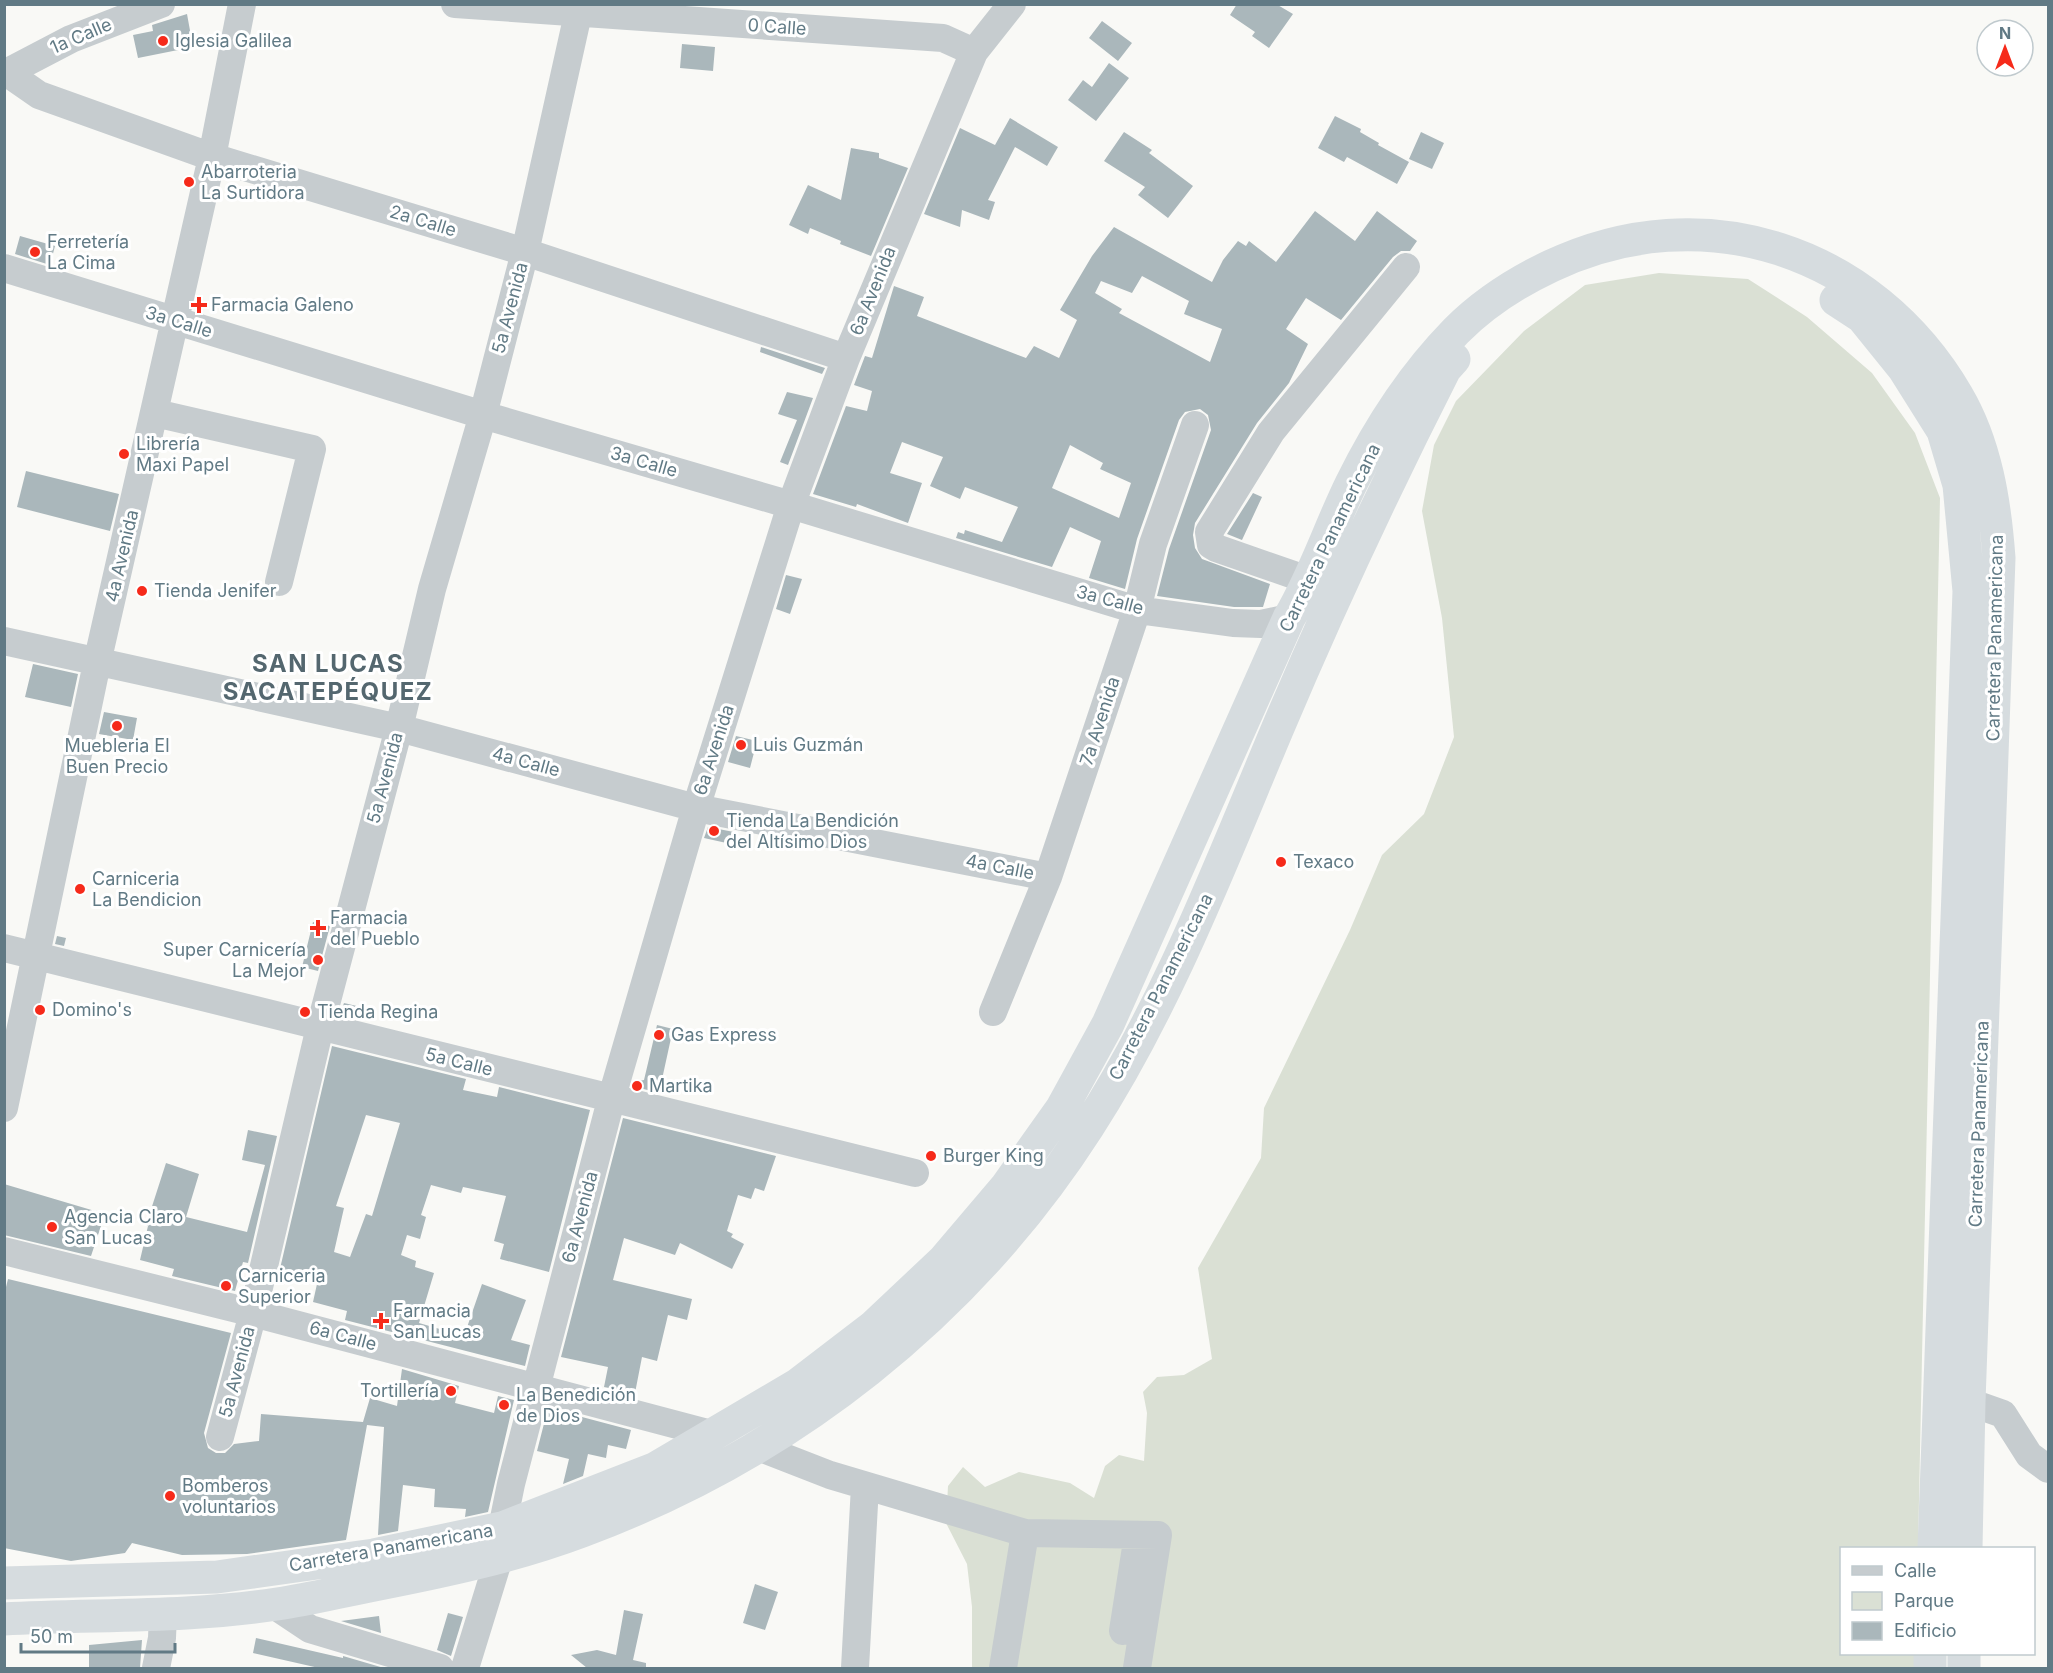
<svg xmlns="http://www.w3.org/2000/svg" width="2053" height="1673" font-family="Inter,sans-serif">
	<rect width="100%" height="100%" fill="#f9f9f6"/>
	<path fill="#dae0d4" d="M1659,273L1748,279L1807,317L1872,373L1915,433L1940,498L1918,1548H1842V1654H1916V1668H972V1607L967,1564L946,1523L948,1486L963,1467L985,1487L1019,1472L1070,1483L1094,1498L1105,1466L1119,1455L1144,1461L1147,1413L1143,1392L1157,1377L1184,1375L1212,1359L1198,1268L1261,1158L1264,1108L1350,930L1382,855L1424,814L1454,737L1442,618L1422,511L1434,445L1456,401L1524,331L1585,285Z"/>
	<path fill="#aab7bb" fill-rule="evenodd" d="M1237,4H1276L1293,14L1269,48L1252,36L1255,32L1230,15Z
		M187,14L193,47L138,58L133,35L153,31L152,25Z
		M1102,21L1132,43L1118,61L1089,38Z
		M682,44L715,47L713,71L680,68Z
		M1109,63L1129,78L1096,121L1068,100L1083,80L1092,87Z
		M1335,116L1361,129L1360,132L1379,143L1378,145L1409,162L1397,184L1347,157L1344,162L1318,148Z
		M1010,118L1058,147L1047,166L1015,147L988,200L995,202L989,220L962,210L960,227L924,214L960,128L995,145Z
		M1124,132L1152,150L1149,153L1193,186L1168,218L1138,195L1145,187L1104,161Z
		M1421,132L1444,143L1432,169L1409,159Z
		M851,148L879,153V158L908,168L871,256L840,244L841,241L810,228L808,234L789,225L808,185L841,200Z
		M1315,211L1355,241L1377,211L1417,241L1410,251H1401L1393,257L1341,320L1306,298L1286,329L1308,344L1289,383L1257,423L1195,523L1193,535L1195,548L1202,559L1270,584L1263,607H1234L1157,596L1169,549L1211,430L1208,415L1200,409L1185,412L1179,420L1137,539L1125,589L1089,578L1101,541L1070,527L1052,567L956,538L958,532L964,534L965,530L1002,542L1018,507L965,487L960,499L930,486L943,457L902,442L890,473L922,483L908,523L857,504L856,507L813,494L846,406L867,411L872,391L854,385L865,356L872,358L894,286L924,297L917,316L1026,358L1034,346L1059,358L1077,320L1060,310L1092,256L1114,227L1212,282L1223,260L1238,241L1246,246L1249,241L1276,262ZM1142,276L1189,301L1184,314L1222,329L1210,362L1119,313L1122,309L1095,293L1101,281L1132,293ZM1070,445L1103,463L1100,469L1131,483L1119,518L1052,488Z
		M20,236L55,246L50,265L15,254Z
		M761,347L825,368L822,374L760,352Z
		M787,392L813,398L788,465L780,462L797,420L778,414Z
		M26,471L119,494L110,531L17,507Z
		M1253,493L1262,497L1242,540L1227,534Z
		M786,575L802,579L790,614L776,609Z
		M33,664L78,674L71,707L25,697Z
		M104,712L137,718L133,740L99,734Z
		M736,736L757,741L750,768L728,762Z
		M708,827L734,832L731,844L704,838Z
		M313,922L330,926L318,971L302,967Z
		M57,936L66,938L64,946L55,944Z
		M344,1003L361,1007L358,1018L340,1014Z
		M657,1025L673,1029L659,1093L632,1086L634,1082L644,1080Z
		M332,1046L466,1079L463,1090L497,1097L499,1087L590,1110L549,1272L500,1259L504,1244L494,1241L506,1196L463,1187L461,1193L431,1185L421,1215L426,1217L420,1239L407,1235L401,1255L416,1261L415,1267L434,1273L419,1323L464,1336L482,1284L526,1300L511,1340L530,1345L525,1366L345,1320L347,1311L313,1302L317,1284L279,1273ZM366,1115L400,1123L372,1216L366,1214L350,1257L334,1252L344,1208L336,1206Z
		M623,1118L776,1156L764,1191L755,1188L751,1199L738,1195L727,1231L733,1234L731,1237L744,1244L732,1269L680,1243L675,1255L624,1238L613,1280L692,1299L687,1320L668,1315L657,1361L642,1357L635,1393L604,1387L608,1367L561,1357Z
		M248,1130L277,1136L248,1263L243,1262L235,1291L172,1276L174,1269L140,1260L148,1226L146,1225L166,1163L199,1174L186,1217L247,1232L265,1165L242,1160Z
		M4,1184L105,1214L91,1256L4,1235Z
		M8,1279L231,1333L204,1433L208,1448L216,1453H225L234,1444L259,1441L261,1414L363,1422L370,1398L397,1406L402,1369L459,1386L455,1403L494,1413L498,1396L514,1400L488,1512L465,1517L466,1509L434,1507L435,1489L403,1485L398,1531L378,1535L384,1427L367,1425L346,1540L247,1554L182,1555L132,1543L125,1553L71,1561L4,1548V1295Z
		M548,1408L631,1430L626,1449L608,1445L606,1458L588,1454L583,1476L563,1484L569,1459L537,1451Z
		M755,1584L778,1592L765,1630L743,1623Z
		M624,1610L643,1614L633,1660L646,1663V1668H587L571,1655L597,1650L616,1655Z
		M448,1613L463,1617L451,1656L437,1650Z
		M379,1616L381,1633L341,1621Z
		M256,1638L343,1658V1656L384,1668H319L253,1653Z
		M142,1640L140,1668H89V1645Z"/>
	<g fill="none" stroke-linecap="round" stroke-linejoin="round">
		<path stroke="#c6cccf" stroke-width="28" d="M455,4L943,38L974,52
			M6,72L39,95L212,157L525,252L846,358
			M4,74L71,39L161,4
			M4,268L483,415L791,505L1137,610L1233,623L1261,624L1289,618
			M155,413L312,449L279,582
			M1311,581L1216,548L1211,545L1209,532L1271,432L1406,267
			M4,641L399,728L696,808L1048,877
			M4,948L915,1173
			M993,1012L1048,877L1137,610L1153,544L1195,425
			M4,1108L97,663L212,157L242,4
			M4,1251L253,1313L715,1435
			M1969,1402L2003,1414L2029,1455L2048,1469
			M220,1437L253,1313L320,1027L399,728L432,589L483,415L525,252L578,14
			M758,1447L830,1475L1025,1533L1158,1535L1137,1668
			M502,1528L511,1484L611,1100L696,808L791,505L846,358L974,52L1012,4
			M274,1605L310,1629L440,1668
			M1123,1631L1138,1535
			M156,1668L162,1638L163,1613
			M465,1668L499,1558
			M855,1668L865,1486
			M1003,1668L1025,1533"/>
		<path stroke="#d6dcdf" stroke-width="33" d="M1836,300L1862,317L1904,369L1943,431L1959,485L1969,591L1934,1548
			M4,1583L217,1577L374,1555L502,1528L656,1468L797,1385L874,1326L944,1260L1006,1187L1062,1108L1108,1024L1289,618C1315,574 1329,529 1351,484C1378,429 1413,375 1456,331C1483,304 1517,282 1551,266C1704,194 1872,250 1957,395C1986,444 1995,503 1999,558L1969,1402L1966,1548
			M4,1619C94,1614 187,1618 277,1604C307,1600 338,1592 369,1586C441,1572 513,1557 582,1531C790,1454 968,1314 1088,1127C1167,1005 1221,863 1277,730C1329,607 1385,487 1445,369L1454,359
			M1930,1668V1654
			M1964,1668V1654"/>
	</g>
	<g fill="#f62a1a" stroke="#fff" stroke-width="2">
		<circle cx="163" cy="41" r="6"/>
		<circle cx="189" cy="182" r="6"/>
		<circle cx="35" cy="252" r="6"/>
		<path d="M196 296h6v6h6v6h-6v6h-6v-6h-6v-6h6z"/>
		<circle cx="124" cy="454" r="6"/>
		<circle cx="142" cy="591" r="6"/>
		<circle cx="117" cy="726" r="6"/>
		<circle cx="741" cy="745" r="6"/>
		<circle cx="714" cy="831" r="6"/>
		<circle cx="1281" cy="862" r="6"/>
		<circle cx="80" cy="889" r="6"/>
		<path d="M315 919h6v6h6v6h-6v6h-6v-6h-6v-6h6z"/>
		<circle cx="318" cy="960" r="6"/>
		<circle cx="40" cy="1010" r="6"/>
		<circle cx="305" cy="1012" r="6"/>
		<circle cx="659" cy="1035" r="6"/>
		<circle cx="637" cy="1086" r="6"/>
		<circle cx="931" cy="1156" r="6"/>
		<circle cx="52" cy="1227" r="6"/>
		<circle cx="226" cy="1286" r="6"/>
		<path d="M378 1312h6v6h6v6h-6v6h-6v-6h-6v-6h6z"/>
		<circle cx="451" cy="1391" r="6"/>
		<circle cx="504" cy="1405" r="6"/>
		<circle cx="170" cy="1496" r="6"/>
	</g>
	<g text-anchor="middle" stroke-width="6" stroke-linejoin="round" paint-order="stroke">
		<g font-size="18" fill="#617a85" stroke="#fff">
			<text transform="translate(777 27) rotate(4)" y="6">0 Calle</text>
			<text transform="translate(81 36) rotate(-23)" y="6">1a Calle</text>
			<text transform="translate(423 221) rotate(17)" y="6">2a Calle</text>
			<text transform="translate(873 291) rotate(-68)" y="6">6a Avenida</text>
			<text transform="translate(510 308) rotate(-75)" y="6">5a Avenida</text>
			<text transform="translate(179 322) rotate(17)" y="6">3a Calle</text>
			<text transform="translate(644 462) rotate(16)" y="6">3a Calle</text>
			<text transform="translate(1330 538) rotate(-64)" y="6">Carretera Panamericana</text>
			<text transform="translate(122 556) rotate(-77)" y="6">4a Avenida</text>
			<text transform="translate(1110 600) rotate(15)" y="6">3a Calle</text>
			<text transform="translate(1995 638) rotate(-89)" y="6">Carretera Panamericana</text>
			<text transform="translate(1100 721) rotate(-72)" y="6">7a Avenida</text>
			<text transform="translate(714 750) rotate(-72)" y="6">6a Avenida</text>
			<text transform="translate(526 762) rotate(15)" y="6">4a Calle</text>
			<text transform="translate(385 778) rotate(-75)" y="6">5a Avenida</text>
			<text transform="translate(1000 867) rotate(11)" y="6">4a Calle</text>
			<text transform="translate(1161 987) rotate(-63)" y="6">Carretera Panamericana</text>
			<text transform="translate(459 1062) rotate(14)" y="6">5a Calle</text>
			<text transform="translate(1979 1124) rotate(-88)" y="6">Carretera Panamericana</text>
			<text transform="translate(580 1217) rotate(-75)" y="6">6a Avenida</text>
			<text transform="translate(343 1336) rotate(15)" y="6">6a Calle</text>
			<text transform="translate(237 1372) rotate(-75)" y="6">5a Avenida</text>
			<text transform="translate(391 1548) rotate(-10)" y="6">Carretera Panamericana</text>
		</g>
		<g font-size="18" fill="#617a85" stroke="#fff" text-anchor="start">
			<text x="175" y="47">Iglesia Galilea</text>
			<text x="201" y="178">Abarroteria<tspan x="201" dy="21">La Surtidora</tspan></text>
			<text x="47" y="248">Ferretería<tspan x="47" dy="21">La Cima</tspan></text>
			<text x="211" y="311">Farmacia Galeno</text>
			<text x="136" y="450">Librería<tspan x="136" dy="21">Maxi Papel</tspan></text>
			<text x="154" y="597">Tienda Jenifer</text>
			<text x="753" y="751">Luis Guzmán</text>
			<text x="117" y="752" text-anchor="middle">Muebleria El<tspan x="117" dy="21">Buen Precio</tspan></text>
			<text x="726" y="827">Tienda La Bendición<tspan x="726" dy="21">del Altísimo Dios</tspan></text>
			<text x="1293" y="868">Texaco</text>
			<text x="92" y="885">Carniceria<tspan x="92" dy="21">La Bendicion</tspan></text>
			<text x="330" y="924">Farmacia<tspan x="330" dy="21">del Pueblo</tspan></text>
			<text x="306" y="956" text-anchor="end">Super Carnicería<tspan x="306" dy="21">La Mejor</tspan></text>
			<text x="52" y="1016">Domino's</text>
			<text x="317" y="1018">Tienda Regina</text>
			<text x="671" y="1041">Gas Express</text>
			<text x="649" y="1092">Martika</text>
			<text x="943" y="1162">Burger King</text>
			<text x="64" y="1223">Agencia Claro<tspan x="64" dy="21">San Lucas</tspan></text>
			<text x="238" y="1282">Carniceria<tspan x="238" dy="21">Superior</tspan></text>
			<text x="393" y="1317">Farmacia<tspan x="393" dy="21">San Lucas</tspan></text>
			<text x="439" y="1397" text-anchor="end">Tortillería</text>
			<text x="516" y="1401">La Benedición<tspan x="516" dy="21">de Dios</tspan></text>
			<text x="182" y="1492">Bomberos<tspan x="182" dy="21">voluntarios</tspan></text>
		</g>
		<g font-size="24" font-weight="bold" letter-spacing="1.5" fill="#54676f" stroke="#fff">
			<text x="328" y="672">SAN LUCAS<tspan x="328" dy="28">SACATEPÉQUEZ</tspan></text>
		</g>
	</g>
	<rect width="2053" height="1673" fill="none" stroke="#617a85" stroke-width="12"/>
	<rect x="1840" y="1547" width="195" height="108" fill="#ffffff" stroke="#c0cace" stroke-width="1.5"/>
	<rect x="1852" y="1566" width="30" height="9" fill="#c6cccf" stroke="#c0cace" stroke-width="1.5"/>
	<text x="1894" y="1577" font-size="18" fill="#617a85">Calle</text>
	<rect x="1852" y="1592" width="30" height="18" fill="#dae0d4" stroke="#c0cace" stroke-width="1.5"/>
	<text x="1894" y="1607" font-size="18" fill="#617a85">Parque</text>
	<rect x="1852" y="1622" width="30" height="18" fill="#aab7bb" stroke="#c0cace" stroke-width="1.5"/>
	<text x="1894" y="1637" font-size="18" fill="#617a85">Edificio</text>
	<g transform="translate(2005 48)"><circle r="28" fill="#ffffff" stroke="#c0cace" stroke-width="1.5"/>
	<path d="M0-4.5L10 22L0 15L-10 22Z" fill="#f62a1a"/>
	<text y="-9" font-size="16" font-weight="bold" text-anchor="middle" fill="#617a85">N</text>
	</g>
	<path d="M21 1643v9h154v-9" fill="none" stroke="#617a85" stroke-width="3"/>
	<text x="30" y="1643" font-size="18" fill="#617a85" stroke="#ffffff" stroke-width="4.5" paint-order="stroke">50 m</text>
</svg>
